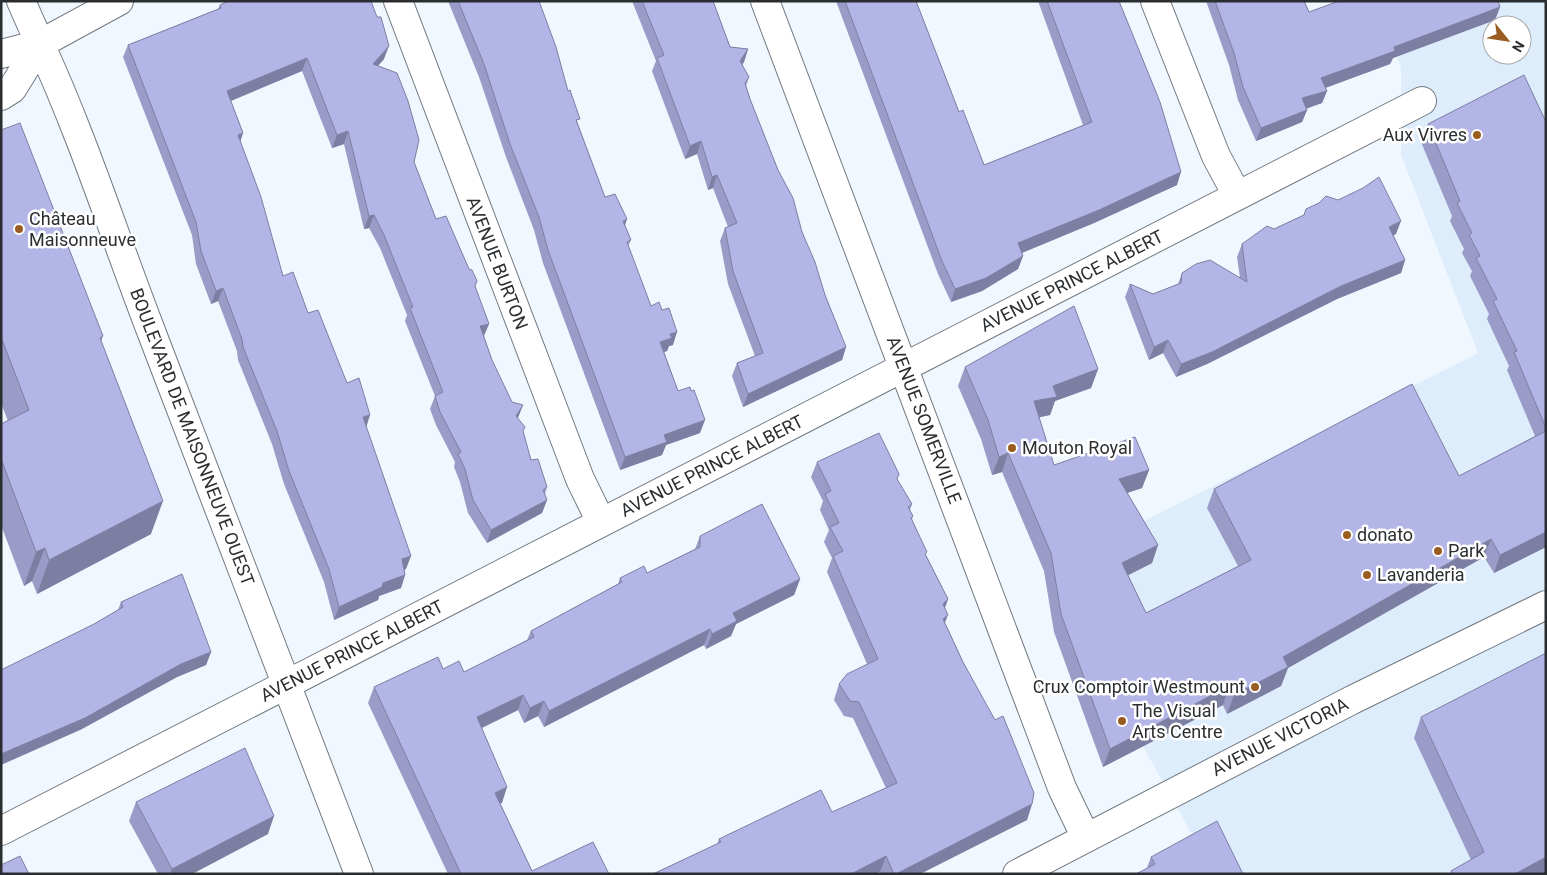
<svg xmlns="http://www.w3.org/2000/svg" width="1547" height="875" font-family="Roboto,sans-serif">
	<rect width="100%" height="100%" fill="#f0f7fe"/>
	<path fill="#deedfc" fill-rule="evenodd" d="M1374,1H1546V874H1214L1140,741L1112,537L1478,353L1401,155V67ZM1492,25H1522V55H1492Z"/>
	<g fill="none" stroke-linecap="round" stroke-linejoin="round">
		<defs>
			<path id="minor" d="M119,1L40,44C83,137 114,235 151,331C220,512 290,693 359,874
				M398,1L580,479L601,522
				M765,1L1062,788L1086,838
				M1155,1L1216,156L1237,195
				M1,831L1422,101"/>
			<path id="tertiary" d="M1017,874L1352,700L1546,605"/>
			<path id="secondary" d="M21,1L40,44
				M1,54L40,44
				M1,96L12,89L40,44"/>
		</defs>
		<use href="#minor" stroke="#717981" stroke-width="30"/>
		<use href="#tertiary" stroke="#717981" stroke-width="30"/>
		<use href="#secondary" stroke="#717981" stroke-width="30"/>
		<use href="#minor" stroke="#fff" stroke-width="28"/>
		<use href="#tertiary" stroke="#fff" stroke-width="28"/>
		<use href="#secondary" stroke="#fff" stroke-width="28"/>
	</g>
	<path fill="#9a9cc7" d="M448,1H539L578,124L605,197L625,226L631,240L628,246L651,306L673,345L669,346L667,351L664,352L678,391L700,433L666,445L662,455L620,470L543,263L534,230L506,157L479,77Z
		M632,1H713L730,47L748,49L744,62L742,65L749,77L746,86L750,99L802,232L825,295L846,347L842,360L743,407L732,376L737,363L755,356L728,284L720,241L725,228L728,227L713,188L708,190L697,154L685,159L652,71L656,61Z
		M836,1H916L959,112L984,165L1083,125L1038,1H1119L1177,185L1094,223L1022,253L1023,256L1018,269L982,291L951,302L938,274Z
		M1206,1H1304L1309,12L1500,7L1495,20L1393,58L1390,64L1325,88L1327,91L1322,103L1306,109L1307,110L1302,122L1256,141L1238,100L1229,65Z
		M220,5L384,59L378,66L414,162L436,219L475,286L484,336L492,360L518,418L523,432L531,460L547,487L545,494L547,500L542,513L487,543L468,513L460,482L454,467L455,462L436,425L430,409L435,396L405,321L407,315L380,248L369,228L364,229L344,144L332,148L302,71L231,101L243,133L240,141L283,276L308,313L347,383L366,426L406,569L404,570L405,575L401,588L379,596L378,600L334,620L324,582L284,484L272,444L238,360L237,351L218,301L211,304L196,264L192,235L123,57L128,45L218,9Z
		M1546,122V547L1494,573L1484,557L1288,668L1281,686L1227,714L1223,705L1103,767L1054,632L1044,571L1002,472L992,475L981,439L958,386L965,367L1098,369L1091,388L1055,401L1050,415L1039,417L1054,465L1149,470L1142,488L1127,493L1158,545L1152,563L1128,575L1146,613L1238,566L1207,508L1214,489L1459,476L1535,436L1507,370L1509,366L1487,319L1489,314L1470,276L1472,271L1462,253L1464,249L1450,221L1452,216L1421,142L1428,124Z
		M1,130L103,336L101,342L151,534L37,594L32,581L24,586L1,525V424L8,421L1,403Z
		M1306,209L1396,234L1393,235L1405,260L1401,273L1337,299L1207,364L1176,377L1163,353L1149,360L1125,297L1130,284L1153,294L1178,284L1182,273L1240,278L1237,257L1242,244L1304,215Z
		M817,462L897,479L912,504L910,510L913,516L912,520L926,555L948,599L945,608V623L963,662L1032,804L1027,820L920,874H881L880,872L876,874H653L717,844L719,839L832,812L886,788L853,718L844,716L834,700L839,684L867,664L827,572L832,558L824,542L829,530L820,510L823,501L811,477Z
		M700,536L800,579L794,595L736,624L731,636L706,649L704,645L544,727L538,716L524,723L518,710L482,728L502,803H500L532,871L609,874H448L368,703L374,687L443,669L464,672L527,640L531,631L618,584L620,578L647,573L695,549Z
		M121,602L211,652L206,665L177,677L80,730L94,624L118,610Z
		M1421,717L1546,874H1451V871L1471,860L1414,738Z
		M136,802L268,834L192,874H158L129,821Z
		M1151,857L1243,874L1147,868Z"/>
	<path fill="#7d7fa2" d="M1500,7L1495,20L1393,58L1390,64L1317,91L1321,78L1394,47Z
		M389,46L384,59L368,77L373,64Z
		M748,49L744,62L735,74L740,61Z
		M307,58L302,71L223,104L227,91Z
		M1327,91L1322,103L1298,111L1302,98Z
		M1307,110L1302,122L1256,141L1261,128Z
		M348,131L344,144L332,148L337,135Z
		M243,133L239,146L238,135Z
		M701,141L697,154L685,159L690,146Z
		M1181,172L1177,185L1094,223L1014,256L1018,243Z
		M717,175L713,188L708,190L712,177Z
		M374,215L369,228L364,229L369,216Z
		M627,219L623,232V221Z
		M1401,221L1396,234L1384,240L1389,227Z
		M1023,256L1018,269L982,291L951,302L955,289Z
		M1405,260L1401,273L1337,299L1207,364L1176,377L1181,364L1341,286Z
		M223,288L218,301L211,304L216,291Z
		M489,324L484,336L480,326Z
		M677,332L673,345L669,346L667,351L655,355L660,342L670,334Z
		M1168,340L1163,353L1149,360L1154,347Z
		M846,347L842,360L743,407L748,394Z
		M1098,369L1091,388L1055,401L1050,415L1027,420L1034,401L1053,386Z
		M523,405L518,418L512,429L516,416Z
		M370,415L366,428L363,417Z
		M705,420L700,433L666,445L662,455L620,470L625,457L664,435Z
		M1008,453L1002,472L992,475L999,457Z
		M1149,470L1142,488L1112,498L1119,479Z
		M547,500L542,513L487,543L491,530Z
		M163,501L151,534L37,594L49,560Z
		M1546,532V547L1494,573L1500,555Z
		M1491,539L1484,557L1288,668L1281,686L1227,714L1234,695L1283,657Z
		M1158,545L1152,563L1115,582L1122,563Z
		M45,548L32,581L24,586L36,552Z
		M411,556L406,569L397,572L402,559Z
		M405,575L401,588L379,596L378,600L334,620L339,607L383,583Z
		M800,579L794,595L736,624L731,636L706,649L712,634L733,613Z
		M948,599L942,615L943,604Z
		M948,615L942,630L943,619Z
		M710,629L704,645L544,727L549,711Z
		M211,652L206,665L177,677L80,730L1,765V754L181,664Z
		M1229,686L1223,705L1103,767L1110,749Z
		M523,695L518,710L471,733L477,717Z
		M544,701L538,716L524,723L530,708Z
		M507,787L502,803L489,808L495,793Z
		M1032,804L1027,820L920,874H896Z
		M274,816L268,834L192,874H170L172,869Z
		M886,856L880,872L876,874H851Z
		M1546,857V874H1515Z"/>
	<path fill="#b3b5e7" stroke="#7d7fa2" d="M228,1H371L377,17H381L389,46L373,64L397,73L408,101L419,140L414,162L436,219L446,216L469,269L472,270L477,281L475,286L489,324L480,326L492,360L512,402L523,405L516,416L525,427L523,431L531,460L538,459L547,487L543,490L547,500L491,530L473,500L465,469L458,454L461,452L440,412L435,396L443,392L410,308L413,307L384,235L374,215L369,216L348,131L337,135L307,58L227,91L243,133L238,135L261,197L283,276L293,272L308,313L318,310L347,383L359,378L370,415L363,417L411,556L402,559L405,575L383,583L382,587L339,607L329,569L289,471L277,431L243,347L242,339L223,288L216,291L201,251L196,222L128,45L221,8L220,5Z
		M458,1H539L556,47L568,91L570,90L580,119L576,120L605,197L615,194L627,219L623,221L631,240L627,242L651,306L659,302L662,310L669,308L677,332L670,334L672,338L660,342L678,391L690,387L691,391L694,390L705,420L664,435L667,442L625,457L548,250L539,217L510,144L484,64Z
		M642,1H713L730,47L748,49L740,61L749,77L745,83L750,99L778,170L793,198L802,232L815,262L825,295L846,347L748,394L737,363L763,353L733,271L725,228L737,223L717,175L712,177L701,141L690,146L657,58L664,55Z
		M845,1H916L959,112L963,110L984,165L1092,122L1047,1H1119L1160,102L1181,172L1099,210L1018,243L1023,256L986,278L955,289L942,261Z
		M1215,1H1304L1309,12L1339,1H1498L1500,7L1394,47L1395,51L1321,78L1327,91L1302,98L1307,110L1261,128L1243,87L1234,53Z
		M1524,75L1546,122V428L1514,352L1517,351L1493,301L1497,299L1476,258L1480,256L1469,235L1472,233L1457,203L1460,201L1428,124Z
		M20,123L103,336L100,338L163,501L49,560L45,548L36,552L1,459V424L29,410L1,337V130Z
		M1379,177L1401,221L1389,227L1405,260L1341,286L1212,352L1181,364L1168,340L1154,347L1130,284L1153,294L1181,283L1182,273L1196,264L1210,260L1247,282L1242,244L1267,226L1274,229L1304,215L1306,209L1319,203L1326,196L1338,200L1363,188Z
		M1074,306L1098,369L1053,386L1057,397L1034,401L1054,465L1135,437L1149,470L1119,479L1158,545L1122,563L1146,613L1251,560L1214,489L1412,384L1459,476L1546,431V532L1500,555L1491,539L1283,657L1288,667L1234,695L1229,686L1110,749L1061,614L1051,553L1008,453L999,457L988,420L965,367Z
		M879,433L899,474L897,479L912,504L908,507L913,516L911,518L927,552L925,554L948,599L943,604L948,615L943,619L963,662L995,720L1003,716L1034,793L1032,804L896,874H894L886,856L851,874H653L721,842L719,839L821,790L832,812L897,783L859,702L850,701L839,684L847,674L878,659L833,556L843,551L830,527L839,523L825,494L831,491L817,462Z
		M762,504L800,579L733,613L737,621L712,634L710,629L549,711L544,701L530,708L523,695L477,717L507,787L495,793L532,871L593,842L609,874H461L374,687L438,657L443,669L459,661L464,672L534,637L531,631L622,582L620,578L644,566L647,573L700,547V536Z
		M182,574L211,652L181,664L85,718L1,754V670L94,624L123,607L121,602Z
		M1546,653V857L1515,874H1453L1451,871L1484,852L1421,717Z
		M245,748L274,816L172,869L136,802Z
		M1217,821L1243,874H1136L1155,864L1151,857Z
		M20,856L29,874H1V865Z"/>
	<g fill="#9a5d21" stroke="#fff" stroke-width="2">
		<circle cx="1477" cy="135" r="5"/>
		<circle cx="19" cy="229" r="5"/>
		<circle cx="1012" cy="448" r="5"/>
		<circle cx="1347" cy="535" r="5"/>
		<circle cx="1438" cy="551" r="5"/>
		<circle cx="1367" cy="575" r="5"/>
		<circle cx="1255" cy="687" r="5"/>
		<circle cx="1122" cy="721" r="5"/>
	</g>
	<g text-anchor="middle" stroke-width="5" stroke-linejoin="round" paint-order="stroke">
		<g font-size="18" fill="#2b2e31" stroke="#fff" text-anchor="start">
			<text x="1467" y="141" text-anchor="end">Aux Vivres</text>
			<text x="29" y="225">Château<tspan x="29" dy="21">Maisonneuve</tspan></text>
			<text x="1022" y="454">Mouton Royal</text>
			<text x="1357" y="541">donato</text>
			<text x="1448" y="557">Park</text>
			<text x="1377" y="581">Lavanderia</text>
			<text x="1245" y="693" text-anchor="end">Crux Comptoir Westmount</text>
			<text x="1132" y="717">The Visual<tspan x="1132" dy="21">Arts Centre</tspan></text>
		</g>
		<g font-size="18" fill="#2b2e31" stroke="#fff">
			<text transform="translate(497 263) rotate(69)" y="6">AVENUE BURTON</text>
			<text transform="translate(1072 281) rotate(-27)" y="6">AVENUE PRINCE ALBERT</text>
			<text transform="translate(924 420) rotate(69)" y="6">AVENUE SOMERVILLE</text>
			<text transform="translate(192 437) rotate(69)" y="6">BOULEVARD DE MAISONNEUVE OUEST</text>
			<text transform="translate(712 466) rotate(-27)" y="6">AVENUE PRINCE ALBERT</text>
			<text transform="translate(352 651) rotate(-27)" y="6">AVENUE PRINCE ALBERT</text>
			<text transform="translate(1280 737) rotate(-27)" y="6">AVENUE VICTORIA</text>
		</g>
	</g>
	<rect width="1547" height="875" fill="none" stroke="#2b2e31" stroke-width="5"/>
	<g transform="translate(1507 40) rotate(120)"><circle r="24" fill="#ffffff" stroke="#aaabad"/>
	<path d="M0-4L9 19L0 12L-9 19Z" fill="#9a5d21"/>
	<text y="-8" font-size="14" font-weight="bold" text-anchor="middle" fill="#2b2e31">N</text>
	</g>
</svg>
